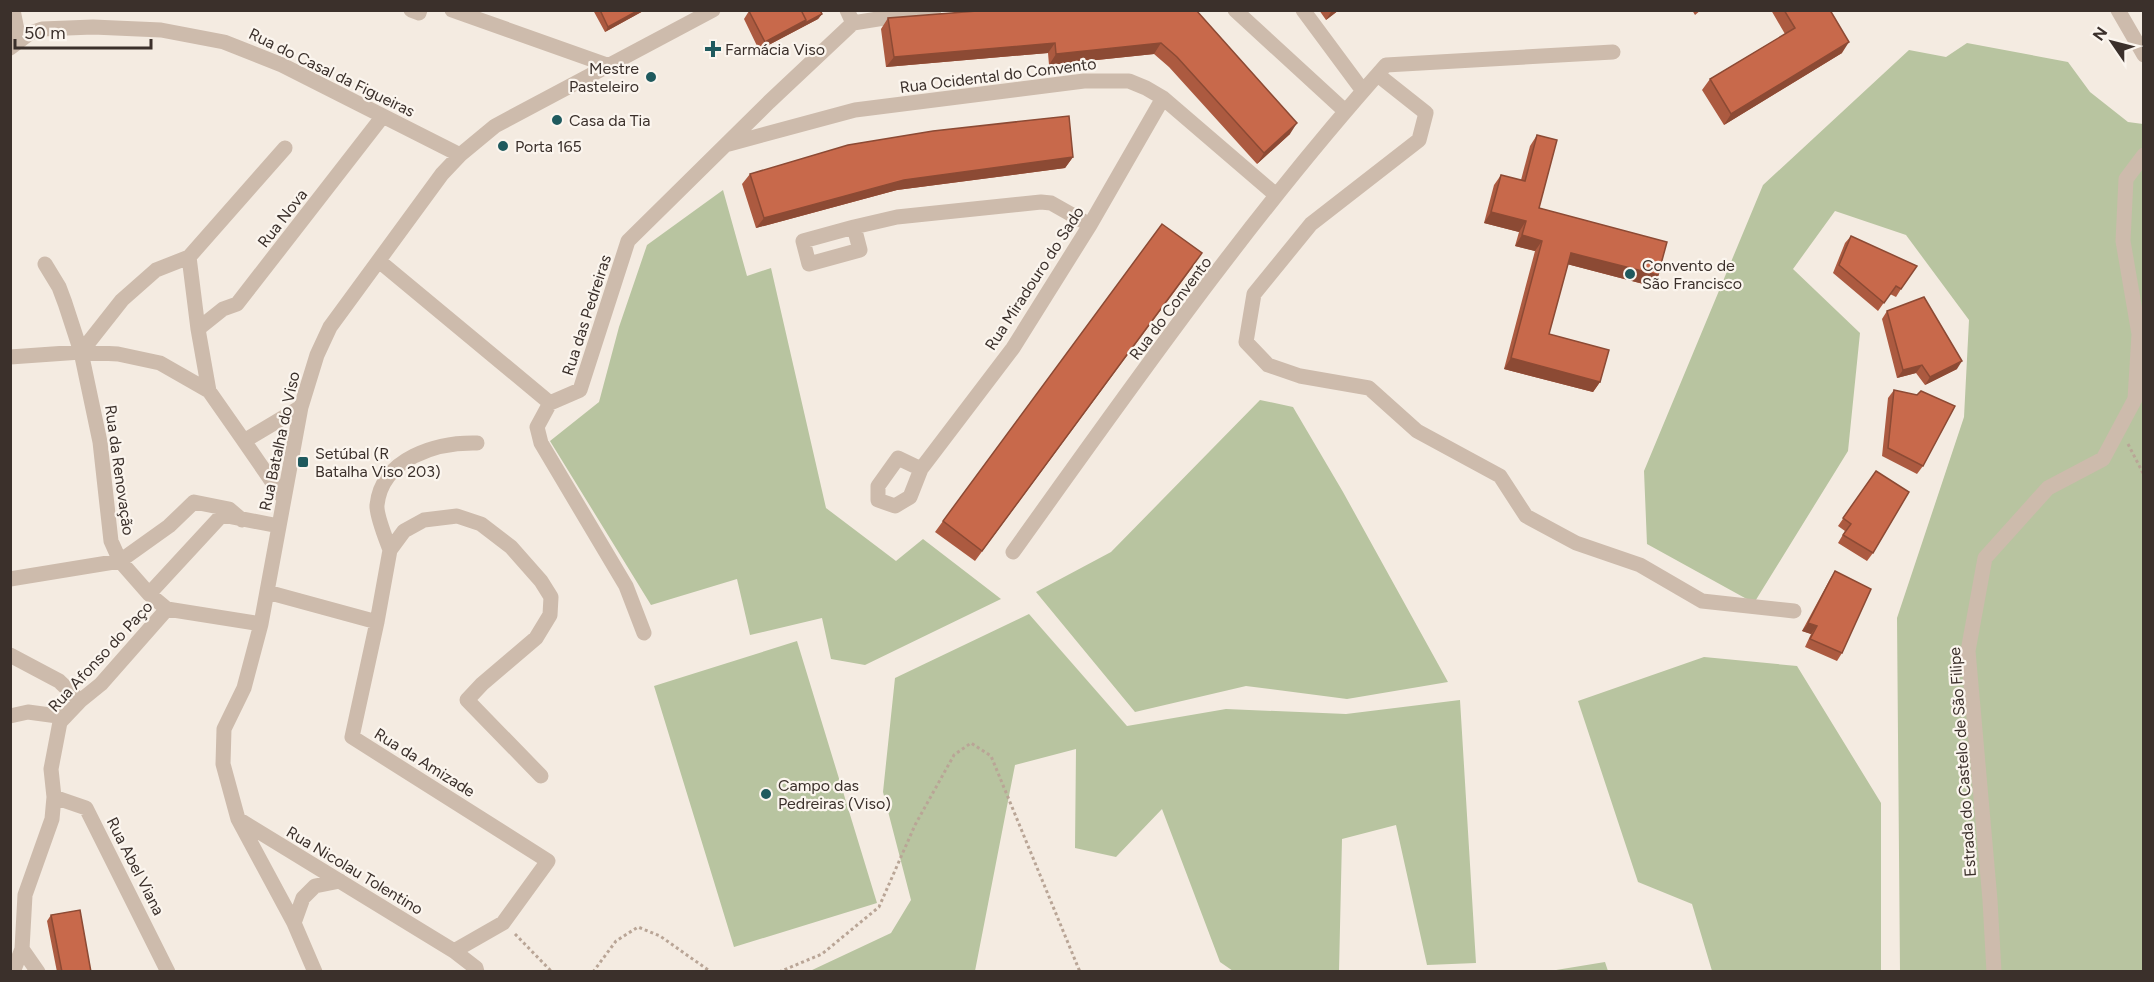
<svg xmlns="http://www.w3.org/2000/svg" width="2154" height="982" font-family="Figtree,sans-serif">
	<rect width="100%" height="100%" fill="#f4ebe1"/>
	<path fill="#b8c4a0" d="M1967,43L2068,62L2090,92L2128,122L2143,124V971H1900L1897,618L1964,417L1969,320L1906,235L1835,211L1793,269L1860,333L1848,451L1754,603L1647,544L1644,471L1763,185L1909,50L1946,57Z
		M723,190L747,276L771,268L826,508L896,561L923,539L1001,599L865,665L831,659L822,618L750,635L737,579L651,605L550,441L599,402L619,327L647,245Z
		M1260,400L1293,407L1343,492L1448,682L1347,699L1246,686L1135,712L1036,592L1111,552Z
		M1029,614L1127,726L1226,709L1346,714L1460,700L1476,963L1427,965L1396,825L1342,839L1339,971H1233L1220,962L1162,809L1116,857L1075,848L1076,749L1015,765L975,971H810L891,933L911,900L883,792L895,678Z
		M797,641L877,903L734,947L654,686Z
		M1704,657L1797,666L1881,803V971H1712L1692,904L1638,882L1578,701Z
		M1605,962L1608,971H1550Z"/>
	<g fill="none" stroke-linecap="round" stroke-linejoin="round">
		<path stroke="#b9a596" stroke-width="3" stroke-dasharray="3 3" stroke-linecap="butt" d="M2128,444L2144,475
			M515,934L552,972
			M593,972L616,941L638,927L660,936L711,972
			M779,972L822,954L879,907L915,825L954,755L971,743L991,756L1080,972"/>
		<path stroke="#cdbbac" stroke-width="15" d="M13,10L19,40
			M411,10L419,13L420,10
			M452,10L607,65
			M1235,10L1345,111
			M1303,10L1363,91
			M2118,10L2144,55
			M853,23L934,10
			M10,48L30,33L42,29L93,27L161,30L224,42L282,65L460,155
			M1378,75L1426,113L1419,140L1311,224L1254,294L1246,342L1268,365L1300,376L1369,388L1417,431L1500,476L1526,516L1576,543L1640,565L1702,601L1794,611
			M729,144L855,110L1084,81H1129L1146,88L1163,98L1276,195
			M854,227L803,241L809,264L860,250L854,227L897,217L1041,202L1051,203L1090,225
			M189,257L198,329L209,391L244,441
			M379,261L550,403L580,390L628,241L769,102L853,23L847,10
			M45,264L59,287L65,303L81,352L100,442L111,541L120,561L149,594L167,609L261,624
			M198,329L223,309L237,304L383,116
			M81,352L122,300L156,270L189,257L285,148
			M10,357L81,352L118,354L160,363L209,391
			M550,403L537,427L541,443L626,586L644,633
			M921,469L898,458L878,486V500L895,506L910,497L921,469L1013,348L1090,225L1163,98
			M284,499L244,441L301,407
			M390,550C386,539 376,515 377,505C382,458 437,442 477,443
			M1013,552C1132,386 1250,217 1386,65L1613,52
			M10,579L120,561L169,526L194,502L229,509L242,520
			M267,592L377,622
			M149,594L222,515L279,526
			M10,655L59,681L80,701
			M10,716L28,712L65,717
			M54,797L86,808L168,972
			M238,819L454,951L503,923L548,861L352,737L377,622L390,550L404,531L424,520L457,516L481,524L511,547L541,581L551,597L550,615L536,638L482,684L467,700L541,776
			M294,923L303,898L315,886L340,881
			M22,949L38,972
			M454,951L476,968L477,972
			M13,972L22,949L25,895L52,819L54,797L51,769L60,722L80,701L101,684L167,609
			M315,972L294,923L238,819L223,764L224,729L244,688L261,624L301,407L317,355L330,327L442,174L460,155L495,126L713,10
			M1994,972L1990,900L1968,651L1985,558L2048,488L2103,459L2135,399L2139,334L2123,241L2126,179L2144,155"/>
	</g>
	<path fill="#ac5a40" d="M593,10H645L605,32Z
		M1196,10L1290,134L1257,164L1169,67L1154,54L1049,65L1048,53L886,67L881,29L888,18Z
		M1319,10H1339L1326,20Z
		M1692,10H1701L1695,15Z
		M1771,10H1830L1842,53L1724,125L1702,90L1710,79L1785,34Z
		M749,11L822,14L818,19L759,50L744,19Z
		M1537,135L1539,208L1658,275L1651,286L1567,264L1549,334L1600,382L1593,392L1504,369L1535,251L1515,246L1519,232L1484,223L1494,185L1501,175L1521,180L1530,146Z
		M1073,157L1065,168L897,190L756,228L742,184L750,174Z
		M1851,236L1901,289L1896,297L1890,294L1878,311L1833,273L1845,243Z
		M1195,264L975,561L935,532L943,521Z
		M1887,311L1957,369L1925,385L1916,373L1897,378L1882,319Z
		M1894,390L1923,466L1917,474L1882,456L1888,398Z
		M1876,471L1873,553L1867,561L1838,543L1845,531L1838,526Z
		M1835,571L1842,653L1837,661L1805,647L1811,634L1802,631L1830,579Z
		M51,915L91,972H57L47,921Z"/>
	<path fill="#8c4a34" d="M639,10H645L605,32L608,27Z
		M1333,10H1339L1326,20L1331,12Z
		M822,14L818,19L759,50L765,42L806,20Z
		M1849,42L1842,53L1724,125L1731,114Z
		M1055,43L1048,53L886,67L894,57Z
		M1161,43L1154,54L1049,65L1056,54Z
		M1297,123L1290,134L1257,164L1264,153Z
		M1073,157L1065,168L897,190L756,228L764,218L904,180Z
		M1491,212L1526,221L1519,232L1484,223Z
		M1522,235L1542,241L1535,251L1515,246Z
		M1571,253L1658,275L1651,286L1563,263Z
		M1511,358L1600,382L1593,392L1504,369Z
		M1962,361L1957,369L1925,385L1930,377Z
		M1922,365L1916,373L1897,378L1903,370Z
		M1808,623L1817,626L1811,634L1802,631Z"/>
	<path fill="#c8694b" stroke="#8c4a34" stroke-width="1.5" d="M600,10H639L608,27Z
		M751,10H801L806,20L765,42L749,11Z
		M801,10H820L822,14L805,23L806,20Z
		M990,10H1196L1297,123L1264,153L1177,57L1161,43L1056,54L1055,43L894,57L888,18Z
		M1784,10H1830L1849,42L1731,114L1710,79L1795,28Z
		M1069,116L1073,157L904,180L764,218L750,174L848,145L933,131Z
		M1537,135L1557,140L1539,208L1667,242L1658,275L1571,253L1549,334L1609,350L1600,382L1511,358L1542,241L1522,235L1526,221L1491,212L1501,175L1525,181Z
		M1162,224L1202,253L982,551L943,521Z
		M1851,236L1917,266L1901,289L1896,286L1884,303L1839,265Z
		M1924,297L1962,361L1930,377L1922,365L1903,370L1887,311Z
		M1894,390L1917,395L1921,391L1955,406L1923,466L1888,448Z
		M1876,471L1909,492L1873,553L1843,535L1851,524L1843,518Z
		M1835,571L1871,589L1842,653L1810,639L1817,626L1808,623Z
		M80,910L91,972H62L51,915Z"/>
	<g fill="#1f5a5e" stroke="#fbf5ee" stroke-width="2">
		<path d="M710 40h6v6h6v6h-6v6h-6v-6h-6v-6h6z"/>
		<circle cx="651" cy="77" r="6"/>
		<circle cx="557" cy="120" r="6"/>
		<circle cx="503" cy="146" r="6"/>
		<circle cx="1630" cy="274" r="6"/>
		<rect x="297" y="456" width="12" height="12" rx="3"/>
		<circle cx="766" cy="794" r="6"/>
	</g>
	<g text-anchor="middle" stroke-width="4.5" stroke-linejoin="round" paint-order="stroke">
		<g font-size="16" fill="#3b302b" stroke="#fbf5ee" text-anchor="start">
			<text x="725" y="55">Farmácia Viso</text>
			<text x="639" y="74" text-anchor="end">Mestre<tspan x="639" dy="18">Pasteleiro</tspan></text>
			<text x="569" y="126">Casa da Tia</text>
			<text x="515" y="152">Porta 165</text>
			<text x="1642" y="271">Convento de<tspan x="1642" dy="18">São Francisco</tspan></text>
			<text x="315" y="459">Setúbal (R<tspan x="315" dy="18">Batalha Viso 203)</tspan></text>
			<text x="778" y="791">Campo das<tspan x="778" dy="18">Pedreiras (Viso)</tspan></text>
		</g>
		<g font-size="16" fill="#3b302b" stroke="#fbf5ee">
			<text transform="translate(332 72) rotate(26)" y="6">Rua do Casal da Figueiras</text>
			<text transform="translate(998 75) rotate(-7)" y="6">Rua Ocidental do Convento</text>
			<text transform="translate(282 218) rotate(-52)" y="6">Rua Nova</text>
			<text transform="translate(1034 278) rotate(-57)" y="6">Rua Miradouro do Sado</text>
			<text transform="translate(1170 308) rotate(-53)" y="6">Rua do Convento</text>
			<text transform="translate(586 315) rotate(-72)" y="6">Rua das Pedreiras</text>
			<text transform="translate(279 441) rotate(-78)" y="6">Rua Batalha do Viso</text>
			<text transform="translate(120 470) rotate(82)" y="6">Rua da Renovação</text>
			<text transform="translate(100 656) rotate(-47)" y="6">Rua Afonso do Paço</text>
			<text transform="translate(425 762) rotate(32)" y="6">Rua da Amizade</text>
			<text transform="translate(1962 762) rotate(-94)" y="6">Estrada do Castelo de São Filipe</text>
			<text transform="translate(136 866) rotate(63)" y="6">Rua Abel Viana</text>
			<text transform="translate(355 870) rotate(31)" y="6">Rua Nicolau Tolentino</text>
		</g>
	</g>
	<rect width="2154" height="982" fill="none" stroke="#3b302b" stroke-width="24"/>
	<g transform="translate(2112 42) rotate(305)" stroke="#fbf5ee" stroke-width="4.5" paint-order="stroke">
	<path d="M0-4.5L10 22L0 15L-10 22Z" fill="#3b302b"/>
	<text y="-9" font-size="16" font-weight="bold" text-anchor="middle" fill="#3b302b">N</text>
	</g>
	<path d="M15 39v9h136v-9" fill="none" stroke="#3b302b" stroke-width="3"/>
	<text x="24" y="39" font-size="18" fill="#3b302b" stroke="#fbf5ee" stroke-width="4.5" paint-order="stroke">50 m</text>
</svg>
